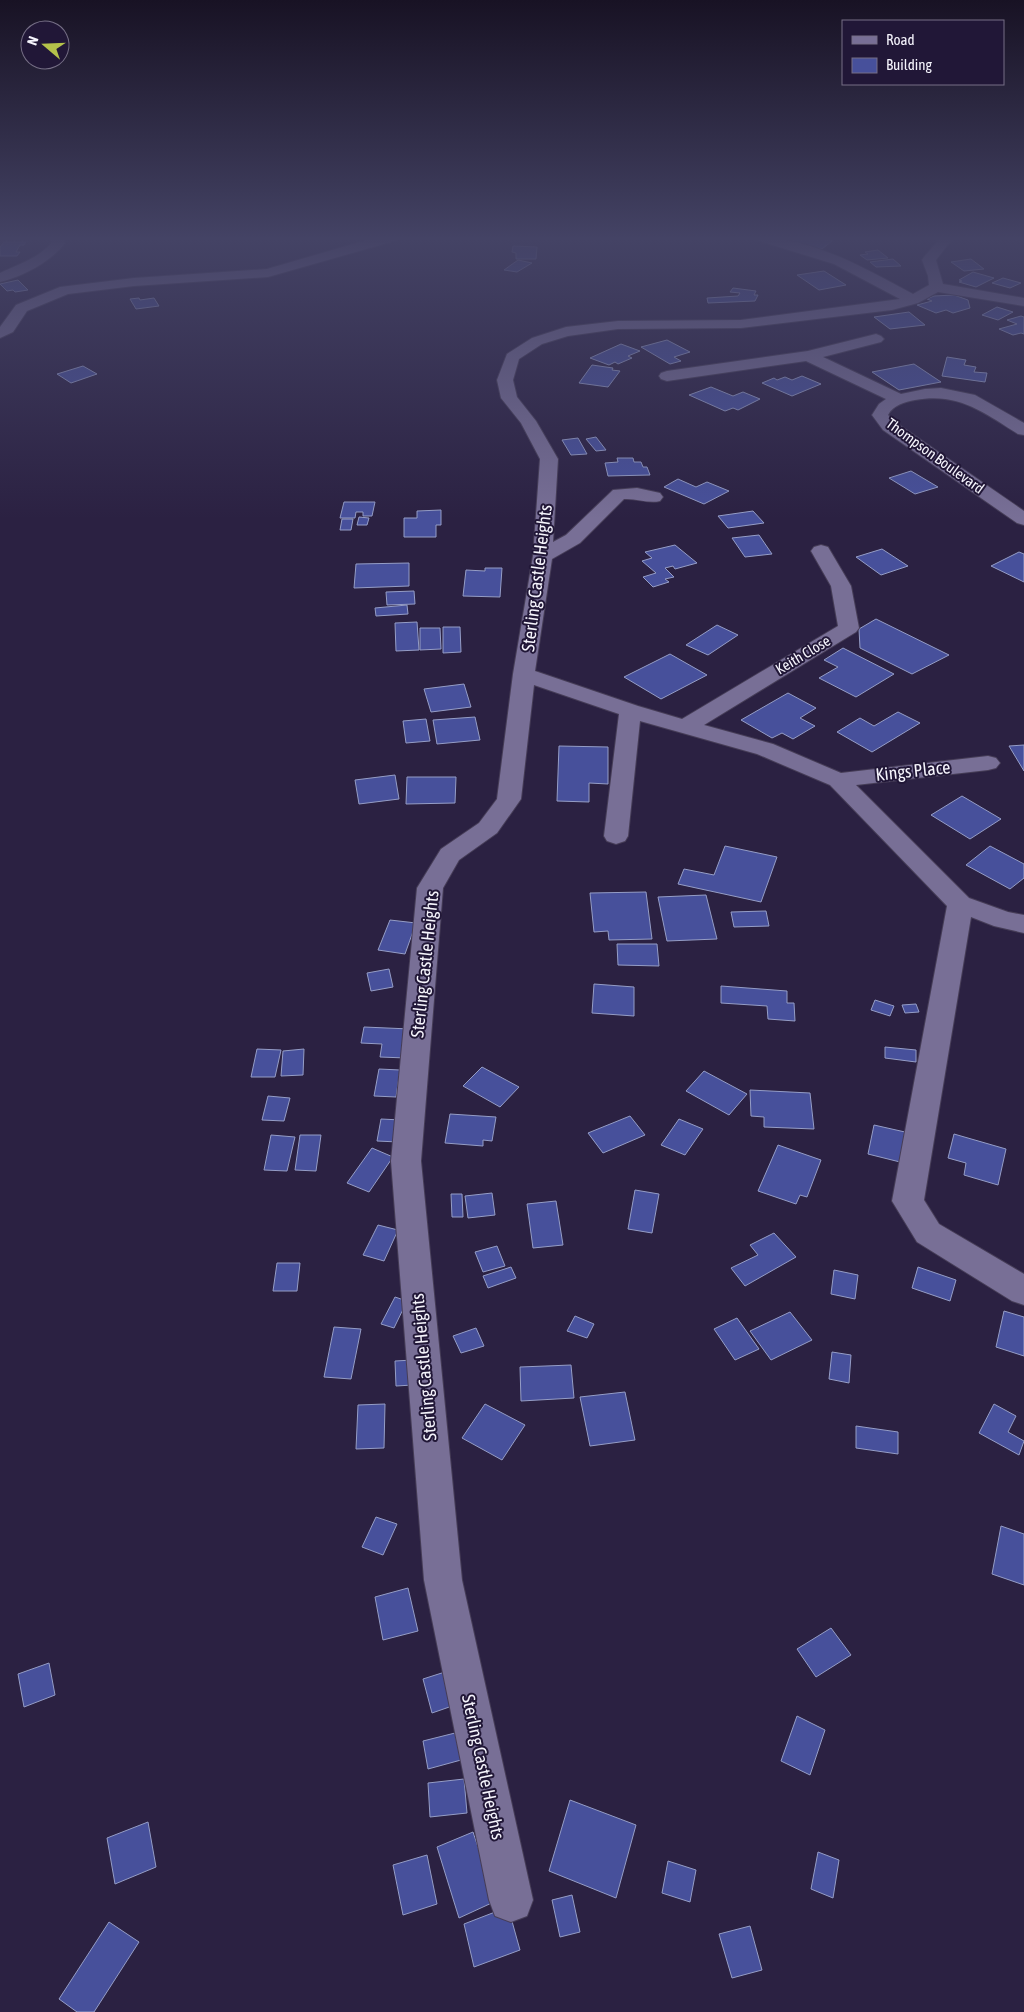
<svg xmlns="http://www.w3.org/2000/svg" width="1024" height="2012" font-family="'Asap Condensed',sans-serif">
	<rect width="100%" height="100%" fill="#2b2142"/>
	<path fill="#47509b" stroke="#959dc6" d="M798,237H810L832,241L822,249L791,243Z
		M4,242H26L24,245H20L16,252H20L17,256H0V247Z
		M513,246L537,247L536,259H516V253L512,252Z
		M878,250L888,258L867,260L860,255L868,254L865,252Z
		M893,259L901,266L876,267L870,262Z
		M971,259L984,269L964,271L951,262Z
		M518,260L532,263L517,272L504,270Z
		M824,271L846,285L819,290L797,275Z
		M973,272L994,278L976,287L959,282L962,281L959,280Z
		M1003,278L1021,283L1010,288L992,283Z
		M18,280L28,290L15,292L13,290L7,291L0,284Z
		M733,288L756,291L754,295H758L755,301L708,303L707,298L738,296L740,293L730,292Z
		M954,295L968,300L970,308L953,313L946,310L936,313L917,305L932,301L927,299L934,296Z
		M139,298L140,300L154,298L159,306L136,309L130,299Z
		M997,307L1013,312L998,320L982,315Z
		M909,312L925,325L890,329L874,317Z
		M1021,316L1024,317V334L1021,333L1013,335L999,329L1017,324L1007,320Z
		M667,340L690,352L674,357L681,361L670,364L641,347Z
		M621,344L640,351L628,356L632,358L618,364L615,362L609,365L590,358Z
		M947,357L966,360L964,365L976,367L974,372L987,373L985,382L942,376Z
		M914,364L941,382L899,390L872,372Z
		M592,365L613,368L612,370L620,371L608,387L579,383Z
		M83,366L97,374L71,383L57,374Z
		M802,376L821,384L792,396L762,383L774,378L777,380L785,377L792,380Z
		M711,387L733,396L743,392L760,399L738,410L733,408L725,411L689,395Z
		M596,437L606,450L596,451L586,439Z
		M578,438L587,454L571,455L562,440Z
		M617,458H633L634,462H641L643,467H647L650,475L608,476L605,463L618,462Z
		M911,471L938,487L915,494L889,478Z
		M678,479L696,487L707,482L729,491L704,504L664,487Z
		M344,502H375L372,516H363V512H356L355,518H340Z
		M441,510V525H436V537H404V518H417V511Z
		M753,511L764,523L728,528L718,516Z
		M359,517L369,518L367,525H357Z
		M342,519H353L351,530H340Z
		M759,535L772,554L745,557L732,538Z
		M675,545L697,563L675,569L673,566L665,568L674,577L665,579L669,582L653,587L643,577L656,573L642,561L652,558L645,552Z
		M882,549L908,566L881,575L856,557Z
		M1019,552L1024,554V582L991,566Z
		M409,563V586L354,588L356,564Z
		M485,568H502L500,597L463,596L466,570L485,571Z
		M414,591L415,604L387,605L386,592Z
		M407,605L408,614L376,616L375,608Z
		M876,619L949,655L912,674L860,648L859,629Z
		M417,622L419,650L396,651L395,623Z
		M717,625L738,635L708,655L686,645Z
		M443,627H460L461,652L443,653Z
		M420,628H440L441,649L420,650Z
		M843,648L894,674L856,697L819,678L838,667L824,660Z
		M670,654L707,675L661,699L624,677Z
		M464,684L471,707L431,712L424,689Z
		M788,693L816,708L800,718L815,726L793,739L782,733L772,738L741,720Z
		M898,712L920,723L872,752L837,732L860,718L874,726Z
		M475,717L480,740L437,744L433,720Z
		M426,719L430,741L406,743L403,721Z
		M1024,745V771L1009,746Z
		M559,746L608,747V784L589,783V802L557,801Z
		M395,775L399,799L359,804L355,780Z
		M407,777H456L455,803L406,804Z
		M962,796L1001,819L970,839L931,815Z
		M725,846L777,857L761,902L678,884L684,869L714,875Z
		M990,846L1024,864V878L1010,889L966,865Z
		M646,892L652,939L609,940L608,931L594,932L590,893Z
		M706,895L717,939L667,941L658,897Z
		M766,911L769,926L734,927L731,912Z
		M390,920L416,923L405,954L378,950Z
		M617,944H657L659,966L618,965Z
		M389,969L393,987L371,991L367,973Z
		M594,984L634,987V1016L592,1013Z
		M721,986L787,991V1003H794L795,1021L768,1019L767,1006L721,1003Z
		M875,1000L894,1006L890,1016L871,1010Z
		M916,1004L919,1012L905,1013L902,1005Z
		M364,1027L410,1029L406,1058L380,1057L382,1044L361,1043Z
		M885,1047L916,1050V1062L885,1058Z
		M257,1049L281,1050L275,1077H251Z
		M304,1049L303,1075L281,1076L283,1051Z
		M482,1067L519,1087L500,1107L463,1086Z
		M379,1069L400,1070L396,1097L374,1096Z
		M704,1071L747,1094L729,1115L686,1091Z
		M750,1090L810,1093L814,1129L764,1127V1117L751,1116Z
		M268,1096L290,1098L284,1121L262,1120Z
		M450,1114L496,1117L492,1141L483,1140V1146L445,1143Z
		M630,1116L645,1135L603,1153L588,1133Z
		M381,1119L401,1120L398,1142L377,1141Z
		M679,1119L703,1129L685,1155L661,1145Z
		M874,1125L905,1132L900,1162L868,1154Z
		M954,1134L1006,1149L998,1185L964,1175L966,1163L948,1158Z
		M271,1135L295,1137L287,1171L264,1170Z
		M300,1135H321L316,1171L295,1170Z
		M778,1145L821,1160L807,1197L800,1195L796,1204L758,1191Z
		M372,1148L393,1157L369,1192L347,1183Z
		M635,1190L659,1194L652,1233L628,1229Z
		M492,1193L495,1215L468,1218L465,1196Z
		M451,1194H462L463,1217H452Z
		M556,1201L563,1245L533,1248L527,1204Z
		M378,1225L398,1230L384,1261L363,1255Z
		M774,1233L796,1257L745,1286L731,1268L758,1255L750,1245Z
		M497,1246L505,1266L483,1272L475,1252Z
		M277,1263H300L297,1291H273Z
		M511,1267L516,1278L488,1288L483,1276Z
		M918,1267L956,1280L950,1301L912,1288Z
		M834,1270L858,1275L855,1299L831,1294Z
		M395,1297L407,1301L394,1328L381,1324Z
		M1004,1311L1024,1317V1356L996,1347Z
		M790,1312L812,1340L771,1360L750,1331Z
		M575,1316L594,1324L587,1338L567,1331Z
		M737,1318L759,1349L735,1360L714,1329Z
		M334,1327L361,1329L351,1379L324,1377Z
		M476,1328L484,1346L461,1353L453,1336Z
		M832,1352L851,1355L849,1383L829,1379Z
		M413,1360V1385L396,1386L395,1361Z
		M571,1365L574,1398L521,1401L520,1367Z
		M625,1392L635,1440L590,1446L580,1397Z
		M385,1404L384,1448L356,1449L358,1405Z
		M485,1404L525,1425L502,1460L462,1438Z
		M994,1404L1016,1416L1008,1432L1024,1441L1019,1455L979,1433Z
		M856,1426L898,1432V1454L856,1448Z
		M376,1517L397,1524L383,1555L362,1547Z
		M1001,1526L1024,1534V1585L992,1574Z
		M408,1588L418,1631L383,1640L375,1597Z
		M831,1628L851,1655L816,1677L797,1649Z
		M49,1663L55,1695L24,1707L18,1674Z
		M448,1671L458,1704L432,1713L423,1679Z
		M797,1716L825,1730L810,1775L781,1761Z
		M455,1733L461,1760L428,1769L423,1741Z
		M464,1779L467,1813L430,1817L428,1783Z
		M570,1800L636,1825L616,1898L549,1871Z
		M148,1822L156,1867L115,1884L107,1838Z
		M473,1832L496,1901L459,1918L437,1847Z
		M818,1852L839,1860L833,1898L811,1889Z
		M427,1855L437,1904L403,1915L393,1865Z
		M668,1861L696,1870L690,1902L662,1893Z
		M572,1895L580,1932L560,1937L552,1900Z
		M508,1907L520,1950L474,1967L464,1924Z
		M109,1922L139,1942L94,2012H77L59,1999Z
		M750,1926L762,1970L732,1978L719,1934Z"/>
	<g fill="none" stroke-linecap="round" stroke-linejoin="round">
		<defs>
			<path id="minor" d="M50,237H64L65,243C52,261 22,277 0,282V273C17,265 39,258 51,243Z
				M377,237H399L398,240L268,277L134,286L68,294L27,311L13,332L0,338V327L16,305L60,287L134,278L267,269Z
				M755,237C812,237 864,268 913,294L929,285L928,276L922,260L924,257L941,237H954L936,260L943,284L1024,298V306L938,292L918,303L892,310L741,328L618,329L568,336L542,344L519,359L513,380L517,397L536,421L558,459L553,542L566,535L613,490L637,488L660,493L663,497L660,501C649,504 636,498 624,499L580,543L552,559L535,671L638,706L682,719L838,626L831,586L811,551L814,547L821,545L828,547L851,586L859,628L856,632L704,725L773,744L841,773L988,756L996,758L1000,763L996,768L988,770L856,785L969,898L1008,912L1024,915V933L994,926L971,917L924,1200L939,1224L1024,1274V1305L1012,1301L917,1242L892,1201L947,906L830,785L757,754L640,721L628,836L625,841L616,844L607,841L604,836L619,714L534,685L521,799L497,833L459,860L443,888L421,1161L462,1580L533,1900L527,1916L511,1922L495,1916L489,1900L424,1580L391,1161L417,888L441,849L479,823L497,799L513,674L533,556L540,459L521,423L501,398L497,380L507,354L532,338L566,327L618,321L741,320L900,299L834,264L756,240Z
				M876,334L881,336L884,339L881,342L823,357L901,394L925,389L941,388L975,395L1024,423V435L1018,434C983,412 958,392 915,400C905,402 893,405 888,415L895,422L1024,511V525L1017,523L883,430L872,415L879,404L886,399L806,361L667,381L661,379L659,376L661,373L667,371L808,351Z"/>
		</defs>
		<use href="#minor" stroke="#463d57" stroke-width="2"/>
		<use href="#minor" fill="#786f96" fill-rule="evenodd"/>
	</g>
	<linearGradient id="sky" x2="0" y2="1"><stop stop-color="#181224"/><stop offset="0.46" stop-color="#444365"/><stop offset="1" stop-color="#444365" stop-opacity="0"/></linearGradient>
	<rect width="1024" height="519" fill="url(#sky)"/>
	<g text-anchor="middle" stroke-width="4" stroke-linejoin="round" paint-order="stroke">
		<g font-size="15" fill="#f5f4fc" stroke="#211737">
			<text transform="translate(935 456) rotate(36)" y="5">Thompson Boulevard</text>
			<text transform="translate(803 655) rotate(-31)" y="5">Keith Close</text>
		</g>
		<g font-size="18" fill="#f5f4fc" stroke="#211737">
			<text transform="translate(537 578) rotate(-83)" y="6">Sterling Castle Heights</text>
			<text transform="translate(913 771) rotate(-6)" y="6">Kings Place</text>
			<text transform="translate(425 964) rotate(-84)" y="6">Sterling Castle Heights</text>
			<text transform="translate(424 1367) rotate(-95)" y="6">Sterling Castle Heights</text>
			<text transform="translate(483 1767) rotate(78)" y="6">Sterling Castle Heights</text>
		</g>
	</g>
	<rect x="842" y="20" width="162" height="65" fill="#211737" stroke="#766f86"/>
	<rect x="852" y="36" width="25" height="8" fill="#786f96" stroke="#766f86"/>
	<text x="886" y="45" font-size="15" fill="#f5f4fc">Road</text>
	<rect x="852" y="58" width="25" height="15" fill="#47509b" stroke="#766f86"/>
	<text x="886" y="70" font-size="15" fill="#f5f4fc">Building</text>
	<g transform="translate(45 45) rotate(289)"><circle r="24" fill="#211737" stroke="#766f86"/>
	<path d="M0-4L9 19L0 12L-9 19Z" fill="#b4c24a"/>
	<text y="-8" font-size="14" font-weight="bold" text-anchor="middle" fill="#f5f4fc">N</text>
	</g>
</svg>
